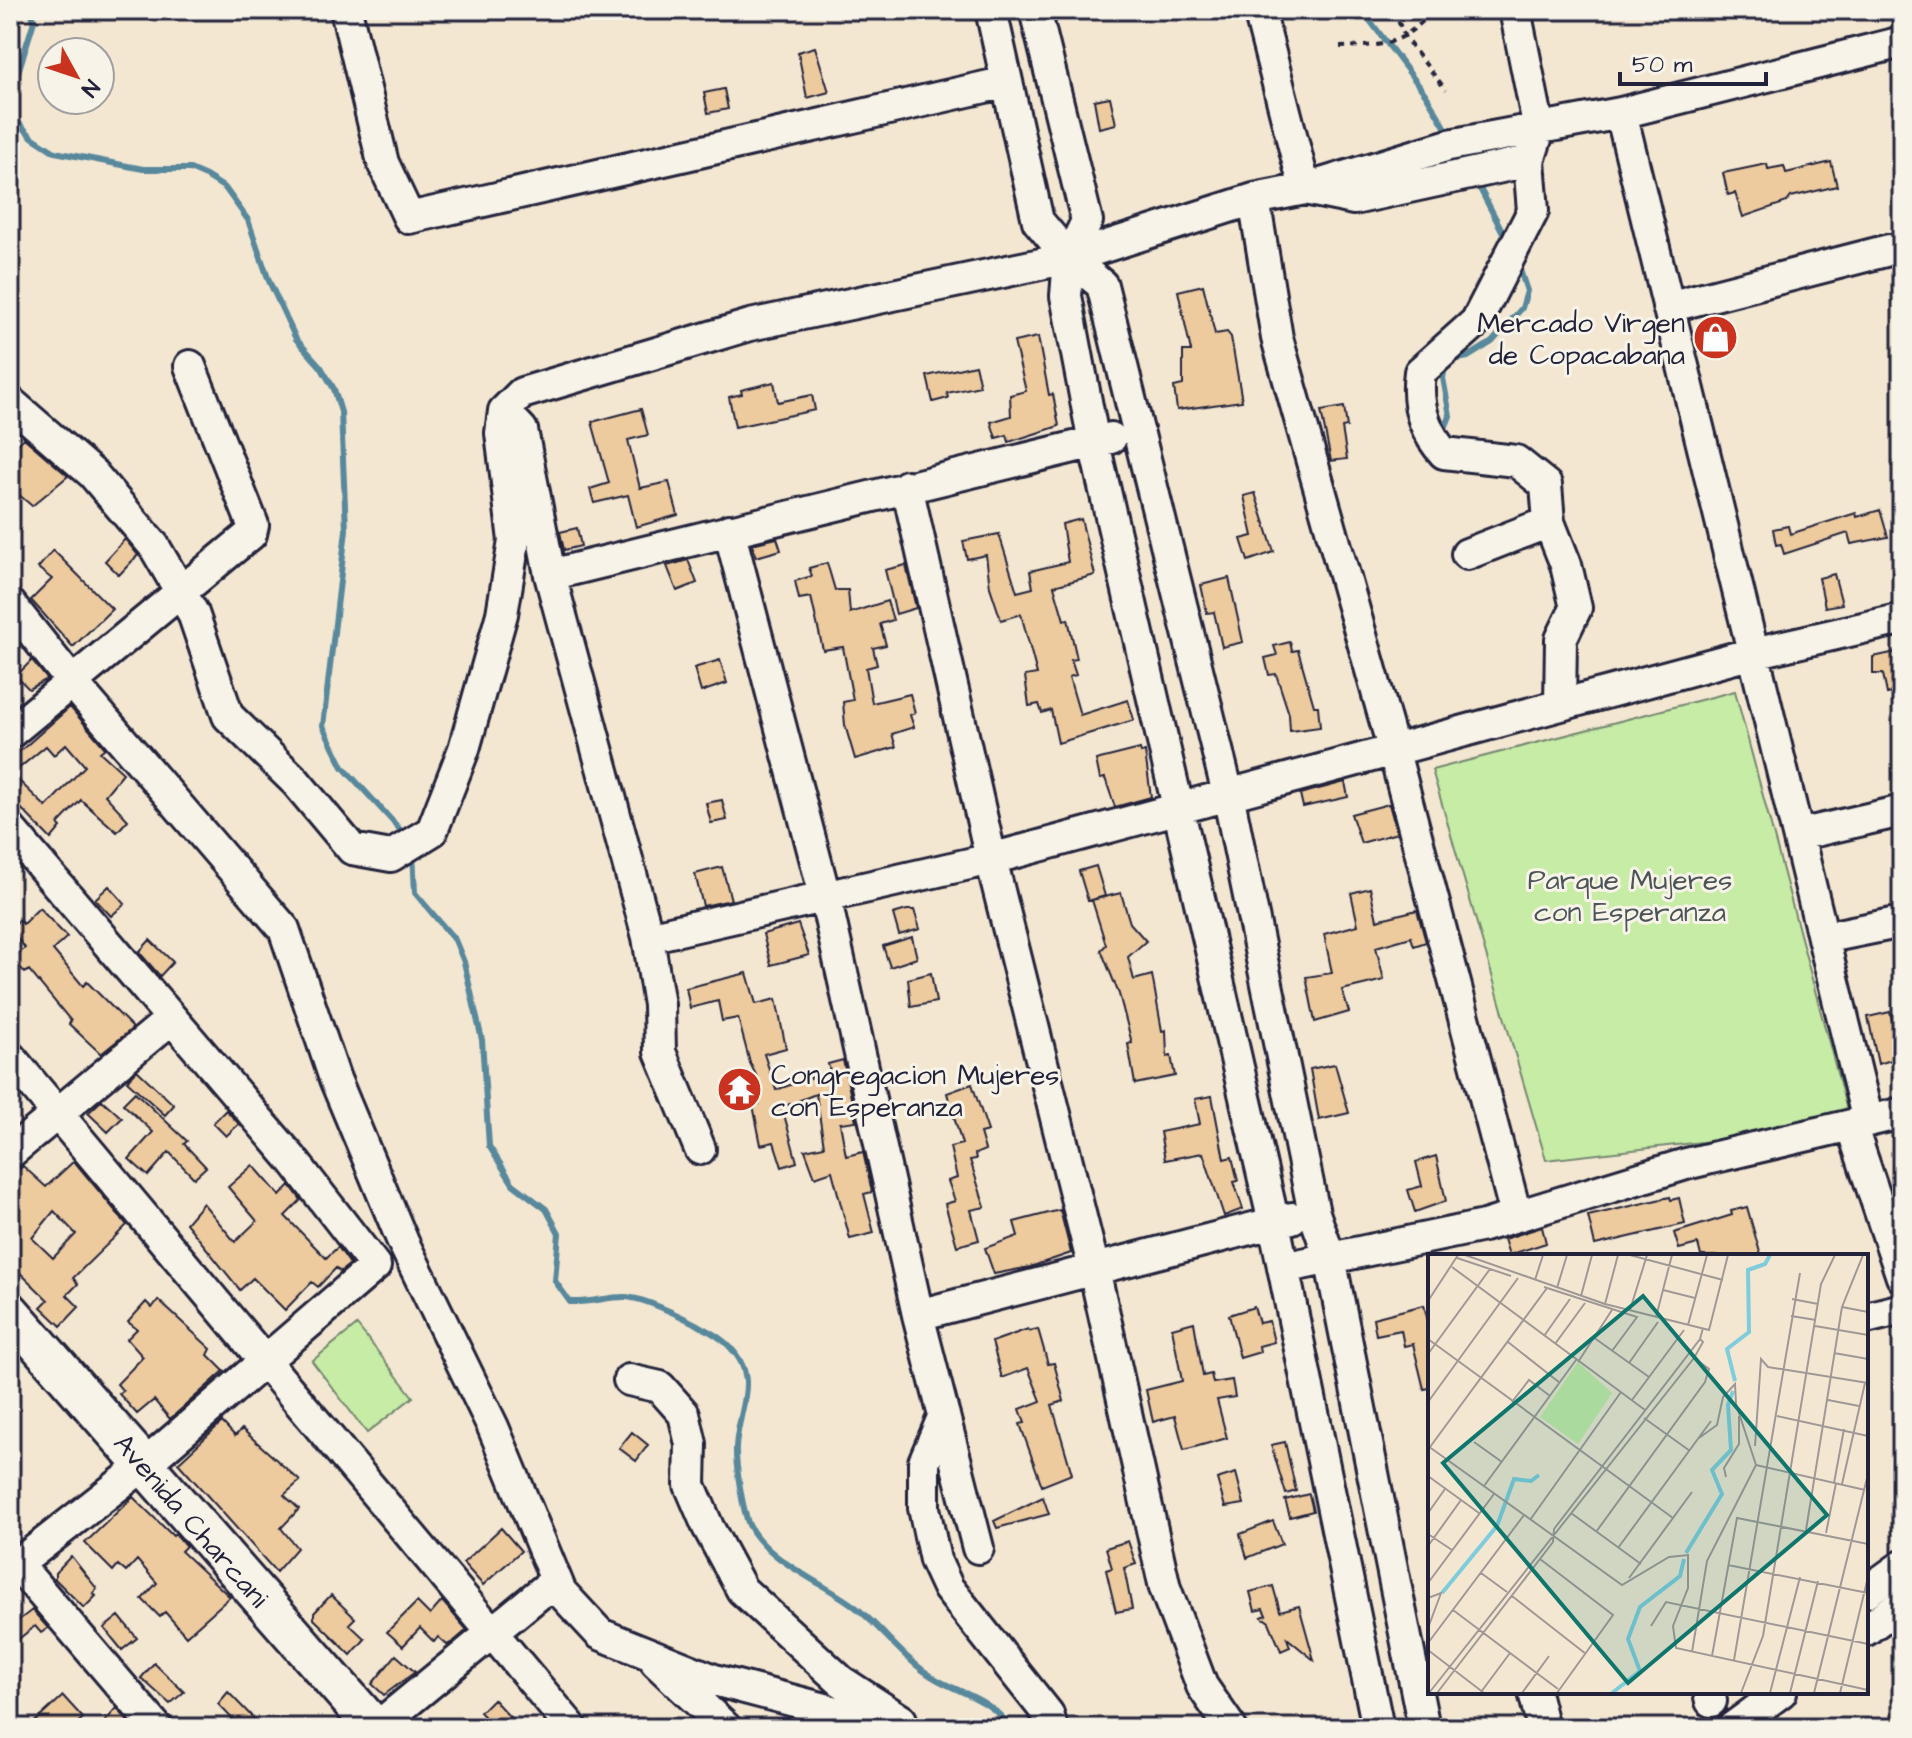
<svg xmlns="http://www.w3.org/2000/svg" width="1912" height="1738" font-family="'Architects Daughter',sans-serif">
	<rect width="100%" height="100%" fill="#f4e7d2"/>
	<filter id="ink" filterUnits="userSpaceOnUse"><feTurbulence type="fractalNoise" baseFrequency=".0125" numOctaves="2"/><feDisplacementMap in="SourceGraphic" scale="16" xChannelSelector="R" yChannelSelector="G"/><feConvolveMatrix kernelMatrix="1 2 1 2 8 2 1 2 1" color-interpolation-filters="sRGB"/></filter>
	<g filter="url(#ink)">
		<path fill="#c6eca6" stroke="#748770" stroke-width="2" d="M1735,691L1851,1125L1546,1160L1432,770Z
			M357,1325L413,1397L367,1433L312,1361Z"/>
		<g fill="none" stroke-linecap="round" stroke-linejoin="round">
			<path stroke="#59889c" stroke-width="6" d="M1362,10L1426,95L1450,135
				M10,98L34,21L31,10
				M10,114L32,137L55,152L143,169H190L206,176L225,188L248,220L269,281L296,339L321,367L334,389L341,412L346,530L323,726L343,767L405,835
				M1477,183L1507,240
				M1442,436L1450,416L1443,378L1445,367L1453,360L1468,357L1492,342L1522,308L1527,291L1517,261
				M413,852L415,893L455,940L464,962L482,1040L489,1146L513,1184L546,1209L559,1233L555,1281L570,1302C589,1303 607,1297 624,1297C646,1297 713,1330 728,1345C762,1378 738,1408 736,1447C735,1463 743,1511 749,1525C766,1560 824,1583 854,1606C883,1628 903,1660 936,1679C962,1694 993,1700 1010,1728"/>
		</g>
		<path fill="#edcb9f" stroke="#22223b" stroke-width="2" fill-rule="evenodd" d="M815,47L829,92L807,98L798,52Z
			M724,89L728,109L708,113L704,93Z
			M1110,97L1116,124L1099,128L1094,100Z
			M1831,162L1837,186L1791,197L1787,202L1743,217L1735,193L1728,195L1723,173L1767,164L1768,169L1784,166L1786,173Z
			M1203,285L1215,334L1227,332L1231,337L1242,401L1177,410L1174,387L1183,385V351H1191L1178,291Z
			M1038,337L1049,395L1053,394L1059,426L1009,442L1007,435L996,438L991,422L1011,416L1010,395L1026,391L1014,342Z
			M975,365L980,386L947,393L948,398L933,402L927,376Z
			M774,382L778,402L812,395L815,410L735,427L729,397L742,394L741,390Z
			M1344,407L1347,427L1342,428L1347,459L1331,461L1321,411Z
			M641,409L648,435L628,440L640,488L669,482L678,515L636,527L628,495L594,503L590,489L609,483L592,422Z
			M10,438L18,444L24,438L68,476L32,506L10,487L16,480L10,473Z
			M1255,493L1274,552L1248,561L1241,539L1253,536L1244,496Z
			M1880,510L1888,537L1851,544L1848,533L1784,554L1781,544L1776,545L1773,529L1788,526L1790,534L1856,513L1857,517Z
			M1081,519L1095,575L1054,586L1064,620L1068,619L1077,659L1071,660L1076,675L1069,677L1080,715L1128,700L1134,720L1058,743L1051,710L1042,713L1039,704L1029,706L1025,676L1037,674L1021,614L1001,620L990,587L986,555L967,559L963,541L999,534L1017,592L1033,588L1030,571L1068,562L1062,524Z
			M577,528L581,546L564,550L560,532Z
			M777,538L781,550L756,557L752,544Z
			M125,539L138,555L119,575L105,561Z
			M53,550L112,609L73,647L31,600L52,579L38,568Z
			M688,560L697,583L677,591L667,566Z
			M827,563L835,590H848L850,613L887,601L893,620L880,624L886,645L873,648L877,665L866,668L872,703L910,694L915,713L910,715L914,727L892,734L896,747L855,759L845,725L843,702L853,700L843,647L823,650L811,597L799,599L795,581L812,576L809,568Z
			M906,565L916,608L896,614L885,570Z
			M1834,574L1842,604L1825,607L1819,578Z
			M1229,578L1243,642L1222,647L1214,612L1207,613L1201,585Z
			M1290,642L1292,651L1298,650L1314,706H1318L1320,727L1290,731L1289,714L1276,674L1269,675L1265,658L1277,655L1274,646Z
			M1896,652L1902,691L1887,694L1883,674H1873V657Z
			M32,660L47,679L29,689L16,676Z
			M720,660L727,683L701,692L694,668Z
			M70,707L105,748L100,752L123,773L105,795L128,820L117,832L81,800L58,824L61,827L51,839L10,797V772L46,807L85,766L66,744L54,755L46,746L18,769L10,760Z
			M1140,749L1141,753L1145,752L1151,797L1115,807L1105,778L1100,779L1096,760Z
			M1345,782L1348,797L1303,807L1300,794Z
			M722,800L727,820L711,823L706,803Z
			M1389,804L1397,833L1361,843L1351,814Z
			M1096,866L1105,896L1088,901L1079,871Z
			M722,867L731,900L703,906L695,874Z
			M109,886L125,904L111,916L95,899Z
			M1370,888L1377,920L1417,910L1426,942L1414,946L1411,937L1376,947L1384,980L1342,990L1349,1012L1315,1022L1306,977L1332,973L1324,934L1358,925L1351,893Z
			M1121,893L1130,923L1146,941L1128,957L1134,980L1152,975L1162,1031L1166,1030L1167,1057L1171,1056L1175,1076L1135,1084L1128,1044L1132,1043L1119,994L1101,950L1106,945L1092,900Z
			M39,908L67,937L53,950L83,986L87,982L133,1028L101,1054L69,1024L71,1021L29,970L25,973L13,959L25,948L10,929L19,920L23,924Z
			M907,910H914L920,929L899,935L893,914Z
			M798,924L809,955L771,965L763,934Z
			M912,937L917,958L890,967L883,946Z
			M150,940L173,962L160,976L139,952Z
			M747,973L756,1004L776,999L786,1048L764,1054L776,1090L830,1071L828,1064L843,1060L856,1121L840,1123L846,1156L863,1152L872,1192L864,1194L874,1233L850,1239L832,1171L815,1177L805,1150L824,1146L816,1094L782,1107L797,1162L782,1167L774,1142L761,1145L753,1105L759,1104L752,1083L759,1081L750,1063L738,1018L722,1021L718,1001L690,1008L686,988Z
			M931,973L936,1002L911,1007L908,979Z
			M1890,1012L1902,1057L1878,1064L1868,1017Z
			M1335,1064L1349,1113L1319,1120L1310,1069Z
			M137,1070L174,1105L165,1115L127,1081Z
			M972,1084L988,1131L980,1133L985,1150L975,1154L976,1159L970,1160L985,1207L971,1210L979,1240L957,1246L945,1204L955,1201L948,1181L957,1178L950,1147L962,1144L947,1093Z
			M135,1092L187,1141L184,1144L206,1167L194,1178L169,1152L148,1176L129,1159L153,1132L123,1104Z
			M1212,1096L1224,1159L1232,1157L1238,1181L1234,1182L1243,1209L1224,1216L1203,1153L1165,1160L1160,1132L1200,1124L1195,1099Z
			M102,1100L122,1118L108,1132L88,1113Z
			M226,1110L239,1124L226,1136L213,1123Z
			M1436,1156L1446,1201L1415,1212L1408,1190L1422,1186L1416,1162Z
			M74,1161L127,1225L73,1278L78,1284L67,1295L79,1307L61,1326L41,1307L48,1300L10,1263V1178L23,1166L46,1187ZM54,1211L76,1234L53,1258L32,1238Z
			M253,1165L280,1196L290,1185L301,1200L285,1216L326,1258L338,1247L350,1264L340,1272L336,1268L318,1287L312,1282L285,1310L253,1278L240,1290L186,1223L203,1203L235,1242L257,1221L228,1187Z
			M1670,1197L1671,1200L1679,1198L1685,1224L1595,1245L1588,1216Z
			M1747,1207L1761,1256H1701L1698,1244L1679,1249L1674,1233L1732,1215L1731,1211Z
			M1060,1210L1071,1253L1030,1267L994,1274L985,1248L1018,1236L1014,1222Z
			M1542,1227L1546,1243L1509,1255L1504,1239Z
			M158,1300L211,1349L208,1355L224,1371L170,1419L154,1400L137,1414L119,1394L123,1391L117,1384L143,1357L127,1339L137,1329L128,1322L146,1302L152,1308Z
			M1424,1305L1430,1330V1388L1424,1389L1413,1344L1404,1346L1401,1330L1376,1335L1373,1318Z
			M1254,1307L1259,1323L1269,1321L1274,1342L1259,1346L1260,1352L1240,1358L1229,1315Z
			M1194,1322L1203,1376L1211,1374L1213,1383L1232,1380L1235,1397L1217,1400L1227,1438L1184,1450L1175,1416L1153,1422L1146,1390L1182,1381L1172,1328Z
			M1028,1329L1029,1331L1038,1329L1048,1364L1054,1363L1064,1401L1052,1405L1072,1474L1042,1486L1020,1424L1025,1423L1020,1409L1041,1401L1028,1368L1002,1378L992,1342Z
			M222,1422L235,1436L242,1429L300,1481L284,1495L299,1509L281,1528L297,1548L276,1572L178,1463Z
			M632,1432L648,1445L636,1461L619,1448Z
			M1285,1442L1296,1491L1286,1494L1271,1445Z
			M1236,1473L1244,1504L1225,1507L1217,1479Z
			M1309,1494L1313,1511L1290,1517L1285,1500Z
			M133,1497L173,1536L175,1534L186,1546L181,1551L230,1597L186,1636L165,1612L160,1617L142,1599L157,1583L137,1560L126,1572L118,1565L113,1571L85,1543Z
			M1043,1497L1049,1514L997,1528L994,1521Z
			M1273,1521L1282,1544L1247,1558L1240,1534Z
			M501,1528L521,1551L483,1585L463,1563Z
			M1128,1541L1136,1564L1124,1568L1132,1609L1116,1612L1106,1570L1112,1568L1106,1548Z
			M71,1556L97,1589L93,1593L96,1596L84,1608L55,1579V1573Z
			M1273,1586L1280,1611L1299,1606L1314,1660L1287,1638L1290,1647L1281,1651L1269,1622L1262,1617L1266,1615L1263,1609L1255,1611L1250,1592Z
			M331,1595L355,1618L349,1624L365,1639L351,1655L314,1619V1613Z
			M442,1601L467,1630L453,1642L447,1645L438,1637L434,1642L420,1628L403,1646L387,1632L417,1602L430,1615Z
			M32,1610L48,1628L41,1633L35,1626L10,1646V1627Z
			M119,1616L137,1638L122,1650L104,1628Z
			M396,1655L415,1672L384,1695L372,1684Z
			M154,1663L184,1692L170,1704L141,1678Z
			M228,1692L263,1728H241L218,1704Z
			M63,1696L83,1718L72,1728H28Z
			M493,1699L520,1728H495L480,1712Z
			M117,1708L133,1728H99Z"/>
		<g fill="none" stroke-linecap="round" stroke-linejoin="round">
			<defs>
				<path id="minor" d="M346,10L383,163L409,218L1007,82
					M991,10L1038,221L1069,258L1102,285L1228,794L1314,1213L1330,1258L1424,1728
					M1035,10L1087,221L1069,258L1066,296L1094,443L1274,1223L1378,1728
					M1259,10L1305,189L1354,199L1529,161
					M1621,113L1868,1121
					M1254,199L1277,338L1393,748L1516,1215
					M1668,307L1889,250
					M10,402L93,474L154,546L193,613L228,716L296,782L352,849L391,856L432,831L464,749L502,614L514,541L501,433L504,411L522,393L750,325L1069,258L1254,199L1305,189L1449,145L1621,113L1902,42
					M504,411L522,430L550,575L648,937L659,1005L660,1052L700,1149
					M907,486L991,859L1094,1269L1165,1588L1202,1686L1231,1728
					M1549,522L1566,565L1576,608L1561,639L1560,705
					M729,530L825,896L918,1315L978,1548
					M1467,554L1549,522L1546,485L1516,461L1444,453C1423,430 1416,402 1420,372L1476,322L1533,211L1529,161L1539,129L1515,10
					M550,575L1111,438
					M10,604L72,682L284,929L335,1079L403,1242L493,1427L561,1592L600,1634L714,1680L898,1728
					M10,733L251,534L253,525L190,366
					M10,829L292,1159L375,1266L144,1465L10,1570
					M1798,835L1902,811
					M648,937L991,859L1753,653L1902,619
					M1823,938L1902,922
					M10,1057L572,1728
					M1851,1125L1902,1277
					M10,1153L171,1019
					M1283,1268L1484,1226L1686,1164L1902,1113
					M918,1315L1292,1218
					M1866,1318L1902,1309
					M629,1380L660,1387L684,1414L691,1444L690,1485L708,1527L742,1590L841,1681L901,1720
					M944,1415L924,1462V1508L935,1560L948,1588L1048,1714L1052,1728
					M17,1564L157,1728
					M1866,1592L1902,1566
					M1866,1630L1902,1603
					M656,1662L726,1728
					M1534,1692L1543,1728
					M1709,1692L1711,1701
					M376,1728L545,1589L561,1592
					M1732,1728L1781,1692"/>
				<path id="major" d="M10,1312L375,1728"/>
			</defs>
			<use href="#minor" stroke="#22223b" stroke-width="36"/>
			<use href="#major" stroke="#22223b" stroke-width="44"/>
			<path stroke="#22223b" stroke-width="4" stroke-dasharray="6 6" stroke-linecap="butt" d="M1394,10L1405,38L1446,90
				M1340,47C1392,45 1397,46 1435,10"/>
			<use href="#minor" stroke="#f7f3e8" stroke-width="30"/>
			<use href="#major" stroke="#f7f3e8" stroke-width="38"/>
		</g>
	</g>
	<defs>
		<symbol id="shop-disc" viewBox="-11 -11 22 22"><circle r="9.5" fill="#c8321e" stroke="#f7f3e8"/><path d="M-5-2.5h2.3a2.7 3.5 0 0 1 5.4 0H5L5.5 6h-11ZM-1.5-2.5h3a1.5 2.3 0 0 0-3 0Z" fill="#fff"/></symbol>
		<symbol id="temple-disc" viewBox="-11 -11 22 22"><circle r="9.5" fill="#c8321e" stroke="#f7f3e8"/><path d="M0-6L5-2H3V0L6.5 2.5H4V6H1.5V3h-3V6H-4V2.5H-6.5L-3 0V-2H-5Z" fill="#fff"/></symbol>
	</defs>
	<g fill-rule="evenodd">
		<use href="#shop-disc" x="1690" y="312" width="51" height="51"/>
		<use href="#temple-disc" x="714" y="1064" width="51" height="51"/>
	</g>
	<g text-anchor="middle" stroke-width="6" stroke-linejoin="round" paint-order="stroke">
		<g font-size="28" fill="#22223b" stroke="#f7f3e8" text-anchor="end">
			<text x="1685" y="332">Mercado Virgen<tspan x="1685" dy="32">de Copacabana</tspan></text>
			<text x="771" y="1084" text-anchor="start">Congregacion Mujeres<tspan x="771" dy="32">con Esperanza</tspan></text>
		</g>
		<g font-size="28" fill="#4b5456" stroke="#f7f3e8">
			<text x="1630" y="889">Parque Mujeres<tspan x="1630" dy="32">con Esperanza</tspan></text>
		</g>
		<g font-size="28" fill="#22223b" stroke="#f7f3e8">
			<text transform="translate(192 1520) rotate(49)" y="10">Avenida Charcani</text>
		</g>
	</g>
	<g transform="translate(1428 1254)">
		<rect width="440" height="440" fill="#f4e7d2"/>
		<path d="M150,108L184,139L150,190L112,163Z" fill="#c6eca6"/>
		<path fill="none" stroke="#7eccdc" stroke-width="4" d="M307,127L299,95L321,78L320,16L337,10L342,1M258,299L294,240L284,216L303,196L300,151L305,137M14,339L69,272L86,225L103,227L111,221M184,439L212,417L200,385L212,353L252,322L256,305"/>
		<path fill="none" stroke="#a09896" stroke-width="2" d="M37,1L177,50L281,76L300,1M202,1L295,26M29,4L83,22M24,13L217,156M107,26L115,1M116,33L209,63L184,97M129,34L139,1M235,36L267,44M153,42L164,1M364,45L390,50M0,47L30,1M177,50L190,1M414,53L440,58M202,56L219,1M363,62L388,66M228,63L244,1M260,71L279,1M387,72L440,81M116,82L142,45M165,83L221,123M0,85L245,264M80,88L132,129M127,90L157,49M406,99L440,105M0,100L62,15M150,108L184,56M201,109L230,68M204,146L256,76M400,146L431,152M0,148L90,24M84,148L101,126L122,142M349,162L440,182M216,164L262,197M46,188L74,208M0,192L194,331L241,303L260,301V334L245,372L248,394L440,436M327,192L333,105L340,113L440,129M2,193L119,34M328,211L437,236M0,222L51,259M298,223L296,214L311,190V162M406,229L416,175M414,230L437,129M56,232L148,106M0,259L17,235M143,259L213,310M102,266L193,138M378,276L414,53L435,1M168,278L277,128L281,115L266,104M398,279L408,229M0,280L24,296M0,292L33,246M190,294L283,167M112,305L185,361L129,439M300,311L440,339M53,319L79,338M201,324L264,238M0,329L66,240M84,342L158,400M0,344L13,339L0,374M25,356L130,435M223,372L238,348L440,390M0,389L96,261M0,396L56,439M264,398L279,307L328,211L308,150L307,130L295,143L289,171L271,184M284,402L309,264L440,290M306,406L372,19M53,438L82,399M1,439L266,104L275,88L272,85M9,439L125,288L126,275L272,85L275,74M94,439L121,402M313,439L335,382L393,30L407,1M342,439L372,323M362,439L390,327M386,439L440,220M412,439L440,323"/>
		<path fill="#0f766e" fill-opacity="0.15" stroke="#0f766e" stroke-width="4" d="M215,42L399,261L200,429L15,209Z"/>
		<rect width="440" height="440" fill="none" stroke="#22223b" stroke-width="4"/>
	</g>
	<rect width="1912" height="1738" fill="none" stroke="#f7f3e8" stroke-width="40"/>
	<rect x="20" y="20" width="1872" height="1698" fill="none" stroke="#22223b" stroke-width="3" filter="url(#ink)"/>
	<g transform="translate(76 76) rotate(130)"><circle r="38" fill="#f7f3e8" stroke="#a29fa3" stroke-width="2"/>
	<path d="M0-6L14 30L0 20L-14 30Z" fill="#c8321e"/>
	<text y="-12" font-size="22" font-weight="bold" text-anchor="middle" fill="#22223b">N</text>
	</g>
	<path d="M1620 72v12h146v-12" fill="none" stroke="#22223b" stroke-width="4"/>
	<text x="1632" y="72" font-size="24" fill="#22223b" stroke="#f7f3e8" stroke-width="6" paint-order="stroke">50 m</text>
</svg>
